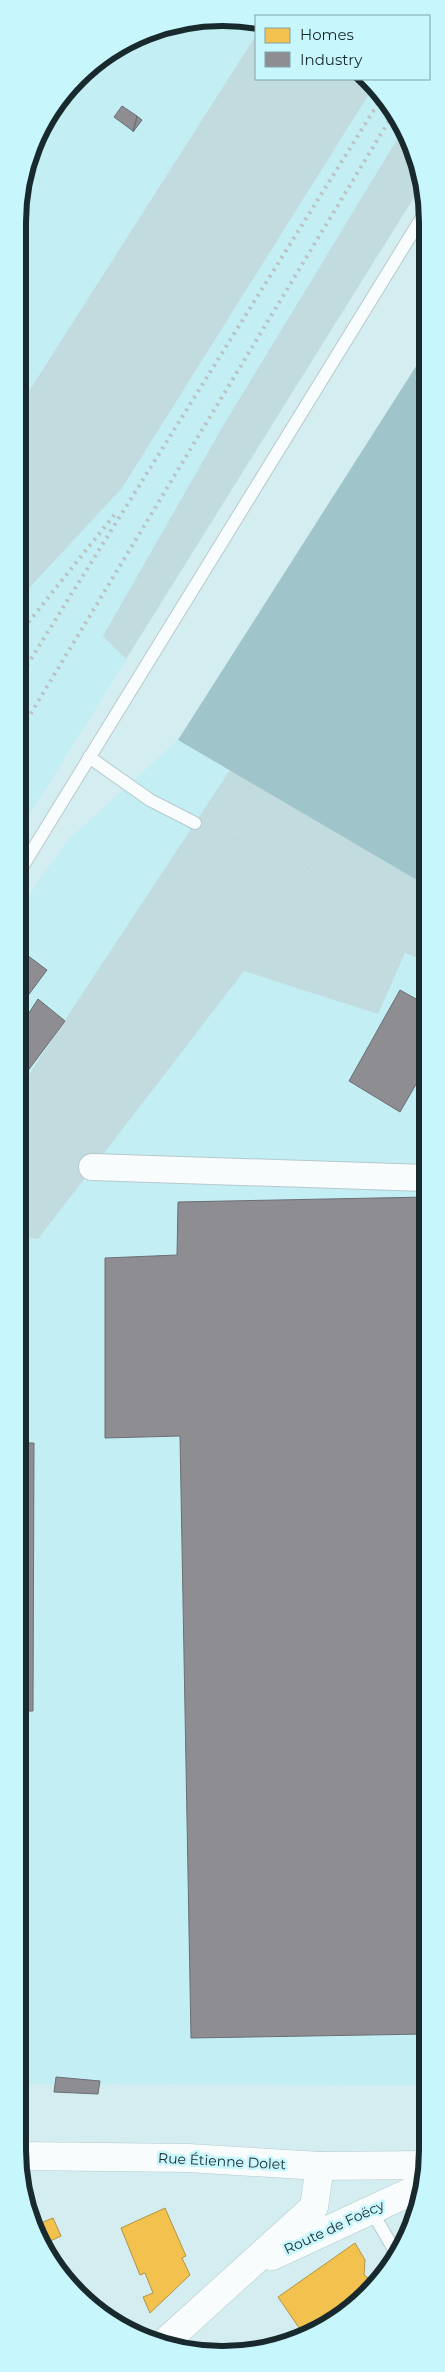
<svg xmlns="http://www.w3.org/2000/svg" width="445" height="2372" font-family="Montserrat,sans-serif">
	<rect width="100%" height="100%" fill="#d3edf0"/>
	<path fill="#c3eef4" d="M249,19L256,21V35L19,407V196L45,120L97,60L169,25Z
		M368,79L406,132L421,186L19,832V587Z
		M178,740L427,886L426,2085L18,2084L19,910L66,842Z"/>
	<path fill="#c2dbde" d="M256,35V79H368L374,86L122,488L19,599V407Z
		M404,128L421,186L126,659L103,636L223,426Z
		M230,770L427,886V961L405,953L378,1014L244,971L38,1239L18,1236V1091Z"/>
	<path fill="#9fc4c9" d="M427,349V886L178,740Z"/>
	<path fill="#f2c14e" stroke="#b19444" d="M165,2208L186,2256L182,2258L190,2275L150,2313L143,2297L153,2293L145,2273L140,2275L121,2228Z
		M53,2218L61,2236L44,2244L33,2226Z
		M355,2243L365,2260L364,2275L371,2280V2287L366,2292L333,2312L336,2316L304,2335L278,2297Z"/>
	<path fill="#8d8d92" stroke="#6a6f74" d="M122,106L137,116L133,131L114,117Z
		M137,116L142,120L133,132L136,122Z
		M19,949L47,970L21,1005L19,1003Z
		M400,990L427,1005L426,1067L400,1112L349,1081Z
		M38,999L65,1021L18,1084V1030Z
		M426,1197V2034L191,2038L180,1436L105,1438V1258L177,1255L178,1202Z
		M18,1443H34L33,1711H18Z
		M56,2077L100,2081L98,2094L54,2092Z
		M426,2082V2097H418Z"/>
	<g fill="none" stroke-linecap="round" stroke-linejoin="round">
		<defs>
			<path id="service" d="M89,757L150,800L195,823
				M19,872L427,209
				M371,2210L396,2253"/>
			<path id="minor" d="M92,1167L426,1178"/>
			<path id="tertiary" d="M272,2256L423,2186
				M165,2342L314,2207L320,2166"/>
			<path id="secondary" d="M19,2156L188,2158L320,2166L426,2165"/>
		</defs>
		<use href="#service" stroke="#b6cacc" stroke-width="14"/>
		<use href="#minor" stroke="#b6cacc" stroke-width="28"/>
		<use href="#tertiary" stroke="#b6cacc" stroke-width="29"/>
		<use href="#secondary" stroke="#b6cacc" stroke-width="29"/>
		<path stroke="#cad1d2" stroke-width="3" stroke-dasharray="1 4" stroke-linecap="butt" d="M215,831L304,864L364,913L427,949"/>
		<use href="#service" stroke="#f8fcfd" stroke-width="12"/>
		<use href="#minor" stroke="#f8fcfd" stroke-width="26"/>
		<use href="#tertiary" stroke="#f8fcfd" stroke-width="28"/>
		<use href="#secondary" stroke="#f8fcfd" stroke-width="28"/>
		<path stroke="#bbc2c3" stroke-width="4" stroke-dasharray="2.5 5" stroke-linecap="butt" d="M19,634L115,514
			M19,678L382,97
			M19,733L393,114"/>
	</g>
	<g text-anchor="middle" stroke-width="5" stroke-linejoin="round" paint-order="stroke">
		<g font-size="14" fill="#182a2d" stroke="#c7f6fc">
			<text transform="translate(222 2161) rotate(3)" y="5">Rue Étienne Dolet</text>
			<text transform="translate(334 2227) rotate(-25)" y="5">Route de Foëcy</text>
		</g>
	</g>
	<path d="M0 0H445V2372H0ZM222 26H223A196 196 0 0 1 419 222V2150A196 196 0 0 1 223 2346H222A196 196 0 0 1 26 2150V222A196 196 0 0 1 222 26Z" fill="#c7f6fc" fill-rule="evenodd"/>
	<path fill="none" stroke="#182a2d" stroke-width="6" d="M222 26H223A196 196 0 0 1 419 222V2150A196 196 0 0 1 223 2346H222A196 196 0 0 1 26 2150V222A196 196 0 0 1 222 26Z"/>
	<rect x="255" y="15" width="175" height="65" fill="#c7f6fc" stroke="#81a4a9"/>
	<rect x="265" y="28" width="25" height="15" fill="#f2c14e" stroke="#81a4a9"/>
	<text x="300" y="40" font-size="15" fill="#182a2d">Homes</text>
	<rect x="265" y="52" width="25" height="15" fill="#8d8d92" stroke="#81a4a9"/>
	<text x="300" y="65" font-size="15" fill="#182a2d">Industry</text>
</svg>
